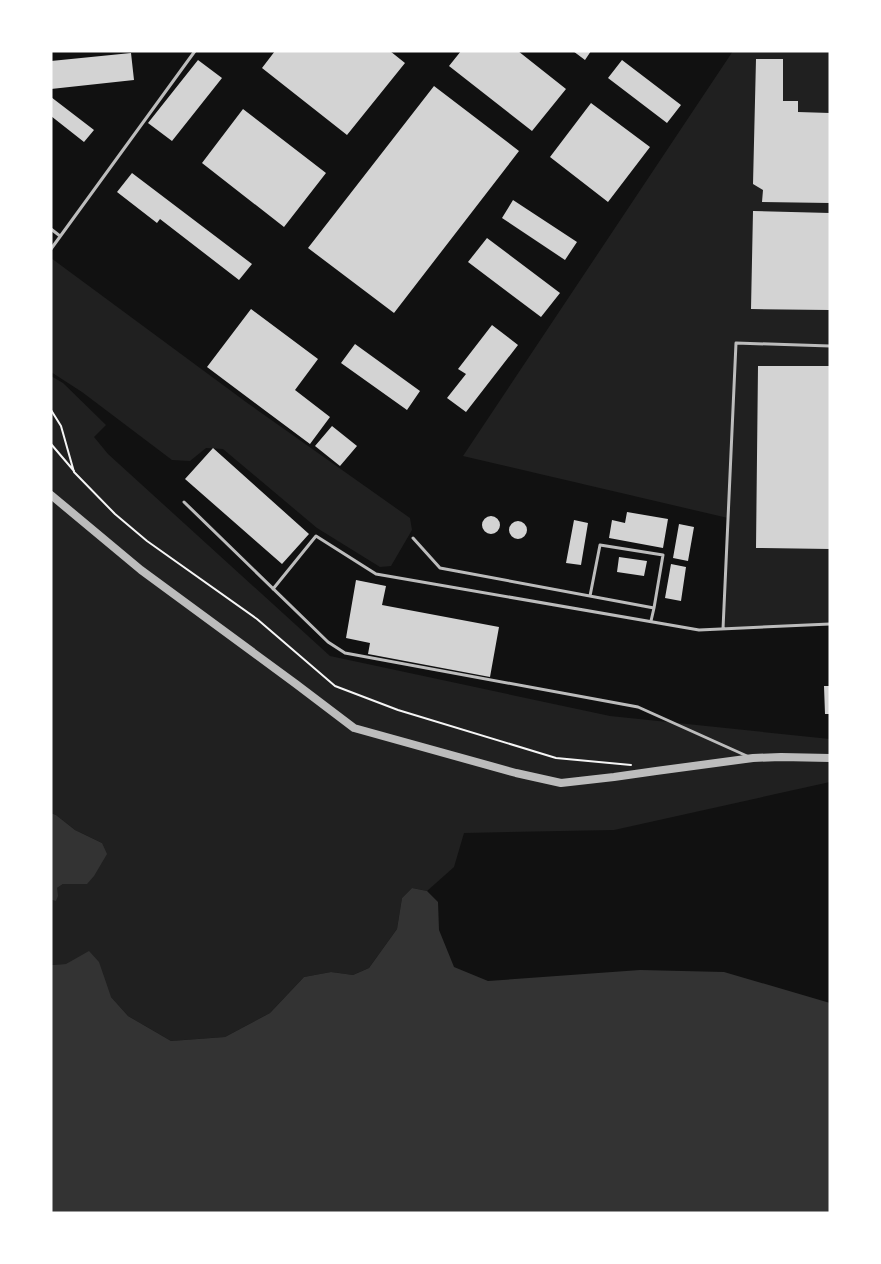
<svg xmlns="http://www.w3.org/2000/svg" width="881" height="1264" font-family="Rubik,sans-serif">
	<rect width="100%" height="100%" fill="#111"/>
	<path fill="#202020" d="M733,51H830V624L723,629L728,518L463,456Z
		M51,258L246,402L410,518L412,530L391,566L380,567L317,528L223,449L206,448L190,461L172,460L82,392L51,372Z
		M51,376L63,383L106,425L94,437L108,454L330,656L610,716L830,739V782L614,830L464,833L454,867L427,891L412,888L402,898L397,929L369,968L353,975L331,972L304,977L270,1013L225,1037L171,1041L128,1016L111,997L66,964L51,965V900L56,901L57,888L63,884H76L102,843L75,830L56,815L51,813Z"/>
	<path fill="#333" d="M51,813L56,815L75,830L102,843L107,854L94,876L87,884H63L57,888L58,896L56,901L51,900Z
		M412,888L427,891L438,902L439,930L454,967L488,981L640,970L724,972L830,1003V1213H51V965L66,964L89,951L99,962L111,997L128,1016L171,1041L225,1037L270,1013L304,977L331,972L353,975L369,968L397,929L402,898Z"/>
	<path fill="#d3d3d3" d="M275,51H390L405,63L347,135L262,68Z
		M461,51H518L566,89L532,131L449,66Z
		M573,51H591L585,60Z
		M131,53L134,80L51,89V61Z
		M756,59H783V101H798V112L830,113V203L762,202L763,190L753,184Z
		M198,60L222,78L172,141L148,123Z
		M622,60L681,105L667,123L608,78Z
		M434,86L519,151L394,313L308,248Z
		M51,97L94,130L84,142L51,116Z
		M591,103L650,147L608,202L550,157Z
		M243,109L326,173L284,227L202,163Z
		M132,173L252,264L239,280L160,219L157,223L117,192Z
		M513,200L577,242L565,260L502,218Z
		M753,211L830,213V310L751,309Z
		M487,238L560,293L541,317L468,262Z
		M251,309L318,359L295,390L330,417L310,444L207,367Z
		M492,325L518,345L466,412L447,398L466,374L458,369Z
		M355,344L420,391L407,410L341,363Z
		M758,366H830V549L756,548Z
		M332,426L357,446L340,466L315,446Z
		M213,448L309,534L282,564L185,479Z
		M627,512L668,519L663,548L609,538L612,520L625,523Z
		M482 525a9 9 0 1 1 18 0a9 9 0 1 1-18 0Z
		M574,520L588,523L581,565L566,563Z
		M509 530a9 9 0 1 1 18 0a9 9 0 1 1-18 0Z
		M679,524L694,527L688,561L673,558Z
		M619,557L647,561L644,576L617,572Z
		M671,564L686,567L681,601L665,598Z
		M356,580L386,586L382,605L499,627L490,677L368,654L370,643L346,638Z
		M824,686H830V714H825Z"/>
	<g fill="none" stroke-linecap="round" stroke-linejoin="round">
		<path stroke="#f5f5f5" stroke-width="2" d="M51,410L61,426L74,472L115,514L147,541L257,619L335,686L398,710L556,758L631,765
			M51,444L74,471"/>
		<path stroke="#bcbcbc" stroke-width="3" d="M51,229L60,236
			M51,249L195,51
			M184,502L328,642L345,653L638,707L747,756
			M413,538L440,568L654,608L651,621
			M273,589L316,536L376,574L699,630L830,624
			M590,596L600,545L663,555L654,608
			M723,629L736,343L830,346"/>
		<path stroke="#bcbcbc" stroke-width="8" d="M51,495L141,570L296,684L354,728L516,773L561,783L614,777L656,771L753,758L781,757L830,758"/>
	</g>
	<rect width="881" height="1264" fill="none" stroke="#ffffff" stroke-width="105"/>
</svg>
